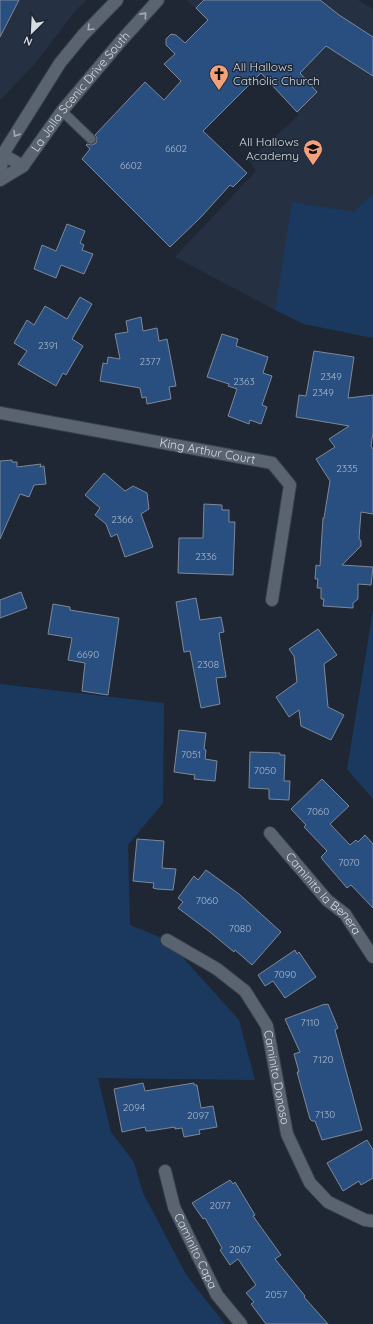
<svg xmlns="http://www.w3.org/2000/svg" width="373" height="1324" font-family="Quicksand,sans-serif">
	<rect width="100%" height="100%" fill="#1e2733"/>
	<path fill="#253142" d="M0,0H87L76,10L34,65L0,100Z
		M187,0H358L373,9V338L304,324L275,310L175,257L256,171L249,160L299,115L261,76L264,73L247,62Z"/>
	<path fill="#1b395f" d="M373,195V338L304,324L275,310L292,202L353,212Z
		M373,610V799L347,769Z
		M0,684L164,703L163,803L128,845L130,925L167,940L239,1020L255,1080L98,1078L111,1132L134,1162L143,1193L187,1276L225,1324H0Z"/>
	<path fill="#294f81" stroke="#7e8897" d="M0,0H19L0,37Z
		M204,0H320L339,15L373,37V76L326,46L300,73L317,92L297,112L261,73L203,131L247,173L233,187L230,185L201,217L170,247L82,159L90,149L86,145L87,144L92,145L96,143L97,138L95,135L145,82L164,100L181,81L164,64L175,54L166,45V39L171,34L176,35L185,43L208,20L196,8Z
		M67,224L85,231L80,243L84,245L82,250L93,254L84,274L61,265L56,278L34,269L42,245L56,251Z
		M80,297L92,304L72,339L83,346L66,375L63,373L56,386L18,364L27,351L14,343L27,320L34,325L45,306L67,319Z
		M141,317L143,331L157,328L159,341L167,339L176,386L169,387L171,399L147,404L146,397L142,398L140,388L100,381L103,363L107,364L108,357L120,359L115,334L128,332L126,321Z
		M222,334L238,339L236,346L268,357L263,373L272,376L262,405L267,407L261,424L250,420L249,424L228,416L237,389L228,386L229,384L207,377Z
		M314,351L354,357L348,398L373,395V433L371,446L373,449V514L361,512L359,538L361,541V546L342,565L373,567L371,585L358,584V599L353,603V608L323,606L324,599H321V588H317L318,579H315L316,565L320,566L323,518H324L330,481L316,459L335,447L329,439L349,426L296,417L299,395L306,396Z
		M12,460V462H17V467L41,464L40,467L44,466L46,484L34,485L29,497L20,494L0,539V461Z
		M104,473L125,491L133,486L147,493L149,509L141,514L153,547L125,557L117,534L111,537L106,524L95,515L100,508L85,495Z
		M204,504L222,505V510H229V522H235L233,575L178,573L179,538H203Z
		M21,592L27,608L0,618V600Z
		M196,598L200,620L221,617L224,632L219,633L226,677L216,678L220,704L201,708L190,651L184,652L176,602Z
		M53,604L70,607V610L119,618L108,695L82,691L85,663L68,660L72,638L48,634Z
		M318,629L337,655L324,664L328,707L344,715L331,740L301,726L299,710L289,717L276,697L297,682L294,656L289,649Z
		M179,730L206,733L204,749L206,750L205,759L217,761L215,781L194,779L195,775L174,772Z
		M250,752L280,753V755H285L284,781H290L289,800L269,799V789L249,788Z
		M322,779L349,806L330,824L350,845L356,840L358,842L365,835L373,844V908L351,885L347,888L323,860L321,857L327,851L304,827L306,825L291,809Z
		M137,839L164,841L162,868L176,869L173,890L157,889L153,888L154,883L133,881Z
		M206,870L239,894L281,932L252,965L235,950L234,952L210,932L178,908L183,902L178,898L194,876L198,880Z
		M295,950L297,954L299,952L316,977L285,998L273,981L265,986L258,975Z
		M325,1004V1005L328,1004L338,1028L335,1030L362,1130L322,1140L315,1121H312L310,1119L297,1072H299L294,1054L300,1052L285,1019Z
		M143,1083L145,1091L194,1083V1085H197L201,1108L213,1106L217,1127L199,1130L200,1134L184,1137L182,1128L175,1129V1127L149,1131H146L145,1127L122,1132L114,1089Z
		M367,1140L373,1150V1178L361,1185L359,1181L343,1191L327,1163Z
		M230,1180L233,1184L235,1182L255,1215L253,1216L281,1255L275,1259L305,1296L304,1297L328,1324H266L251,1304L254,1302L246,1293L256,1285L238,1259L230,1265L220,1250L222,1248L205,1218L203,1219L192,1203Z"/>
	<g fill="none" stroke-linecap="round" stroke-linejoin="round">
		<defs>
			<path id="lane" d="M62,111L91,139"/>
			<g id="street">
				<path id="s1" d="M0,413L272,463L290,485L272,600"/>
				<path id="s2" d="M270,833L327,900L345,914L373,957"/>
				<path id="s3" d="M167,940L217,969L245,991L267,1026L287,1134L310,1183L328,1202L365,1220L373,1221"/>
				<path id="s4" d="M165,1171L174,1207L217,1295L241,1324"/>
			</g>
			<g id="secondary">
				<path d="M0,153L23,166"/>
				<path d="M0,176L3,154L60,63L83,35L117,0"/>
				<path id="s5" d="M0,180L23,166L62,111L120,42L158,0"/>
			</g>
		</defs>
		<use href="#lane" stroke="#39414a" stroke-width="11"/>
		<use href="#street" stroke="#39414a" stroke-width="14"/>
		<use href="#secondary" stroke="#39414a" stroke-width="14"/>
		<use href="#lane" stroke="#5a6471" stroke-width="9"/>
		<use href="#street" stroke="#5a6471" stroke-width="12"/>
		<use href="#secondary" stroke="#5a6471" stroke-width="12"/>
	</g>
	<defs><path id="oneway-chevron" d="M-2-3.5L2.5 0L-2 3.5" fill="none" stroke-width="1.6" stroke-linecap="round" stroke-linejoin="round"/></defs>
	<g stroke="#a4acb6">
		<use href="#oneway-chevron" transform="translate(144 15) rotate(-48)"/>
		<use href="#oneway-chevron" transform="translate(90 28) rotate(134)"/>
		<use href="#oneway-chevron" transform="translate(16 134) rotate(122)"/>
	</g>
	<defs>
		<symbol id="church-pin" viewBox="-11 -11 22 30"><path d="M0 17L-7.5 6A9.5 9.5 0 1 1 7.5 6Z" fill="#f1a17c" stroke="#1e2733"/><path d="M-1.2-6h2.4v3.5h3.3v2.4h-3.3V6h-2.4V-.1h-3.3v-2.4h3.3Z" fill="#111"/></symbol>
		<symbol id="school-pin" viewBox="-11 -11 22 30"><path d="M0 17L-7.5 6A9.5 9.5 0 1 1 7.5 6Z" fill="#f1a17c" stroke="#1e2733"/><path d="M0-5L7-2L0 1L-7-2ZM-4 1L0 2.5L4 1V4Q0 6-4 4Z" fill="#111"/></symbol>
	</defs>
	<g fill-rule="evenodd">
		<use href="#church-pin" x="208" y="63" width="22" height="30"/>
		<use href="#school-pin" x="302" y="138" width="22" height="30"/>
	</g>
	<g text-anchor="middle" stroke-width="3" stroke-linejoin="round" paint-order="stroke">
		<g font-size="10" fill="#abb9cb">
			<text x="176" y="152">6602</text>
			<text x="131" y="169">6602</text>
			<text x="48" y="349">2391</text>
			<text x="150" y="365">2377</text>
			<text x="331" y="380">2349</text>
			<text x="244" y="385">2363</text>
			<text x="323" y="396">2349</text>
			<text x="347" y="472">2335</text>
			<text x="122" y="523">2366</text>
			<text x="206" y="560">2336</text>
			<text x="88" y="658">6690</text>
			<text x="208" y="668">2308</text>
			<text x="191" y="758">7051</text>
			<text x="265" y="774">7050</text>
			<text x="318" y="815">7060</text>
			<text x="349" y="866">7070</text>
			<text x="207" y="904">7060</text>
			<text x="240" y="932">7080</text>
			<text x="285" y="978">7090</text>
			<text x="310" y="1026">7110</text>
			<text x="323" y="1063">7120</text>
			<text x="134" y="1111">2094</text>
			<text x="325" y="1118">7130</text>
			<text x="198" y="1119">2097</text>
			<text x="220" y="1209">2077</text>
			<text x="240" y="1253">2067</text>
			<text x="276" y="1298">2057</text>
		</g>
		<g font-size="12" fill="#d6dce4" stroke="#1e2733" text-anchor="start">
			<text x="233" y="71">All Hallows<tspan x="233" dy="14">Catholic Church</tspan></text>
			<text x="299" y="146" text-anchor="end">All Hallows<tspan x="299" dy="14">Academy</tspan></text>
		</g>
		<g font-size="12" fill="#d6dce4" stroke="#1e2733">
			<text dy="4" stroke="none"><textPath href="#s5" startOffset="121">La Jolla Scenic Drive South</textPath></text>
			<text dy="4" stroke="none"><textPath href="#s1" startOffset="211">King Arthur Court</textPath></text>
			<text dy="4" stroke="none"><textPath href="#s2" startOffset="81">Caminito la Benera</textPath></text>
			<text dy="4" stroke="none"><textPath href="#s3" startOffset="187">Caminito Donoso</textPath></text>
			<text dy="4" stroke="none"><textPath href="#s4" startOffset="86">Caminito Capa</textPath></text>
		</g>
	</g>
	<g transform="translate(32 32) rotate(204)" stroke="#1e2733" stroke-width="3" paint-order="stroke">
	<path d="M0-3L7 15L0 10L-7 15Z" fill="#d6dce4"/>
	<text y="-6" font-size="11" font-weight="bold" text-anchor="middle" fill="#d6dce4">N</text>
	</g>
</svg>
